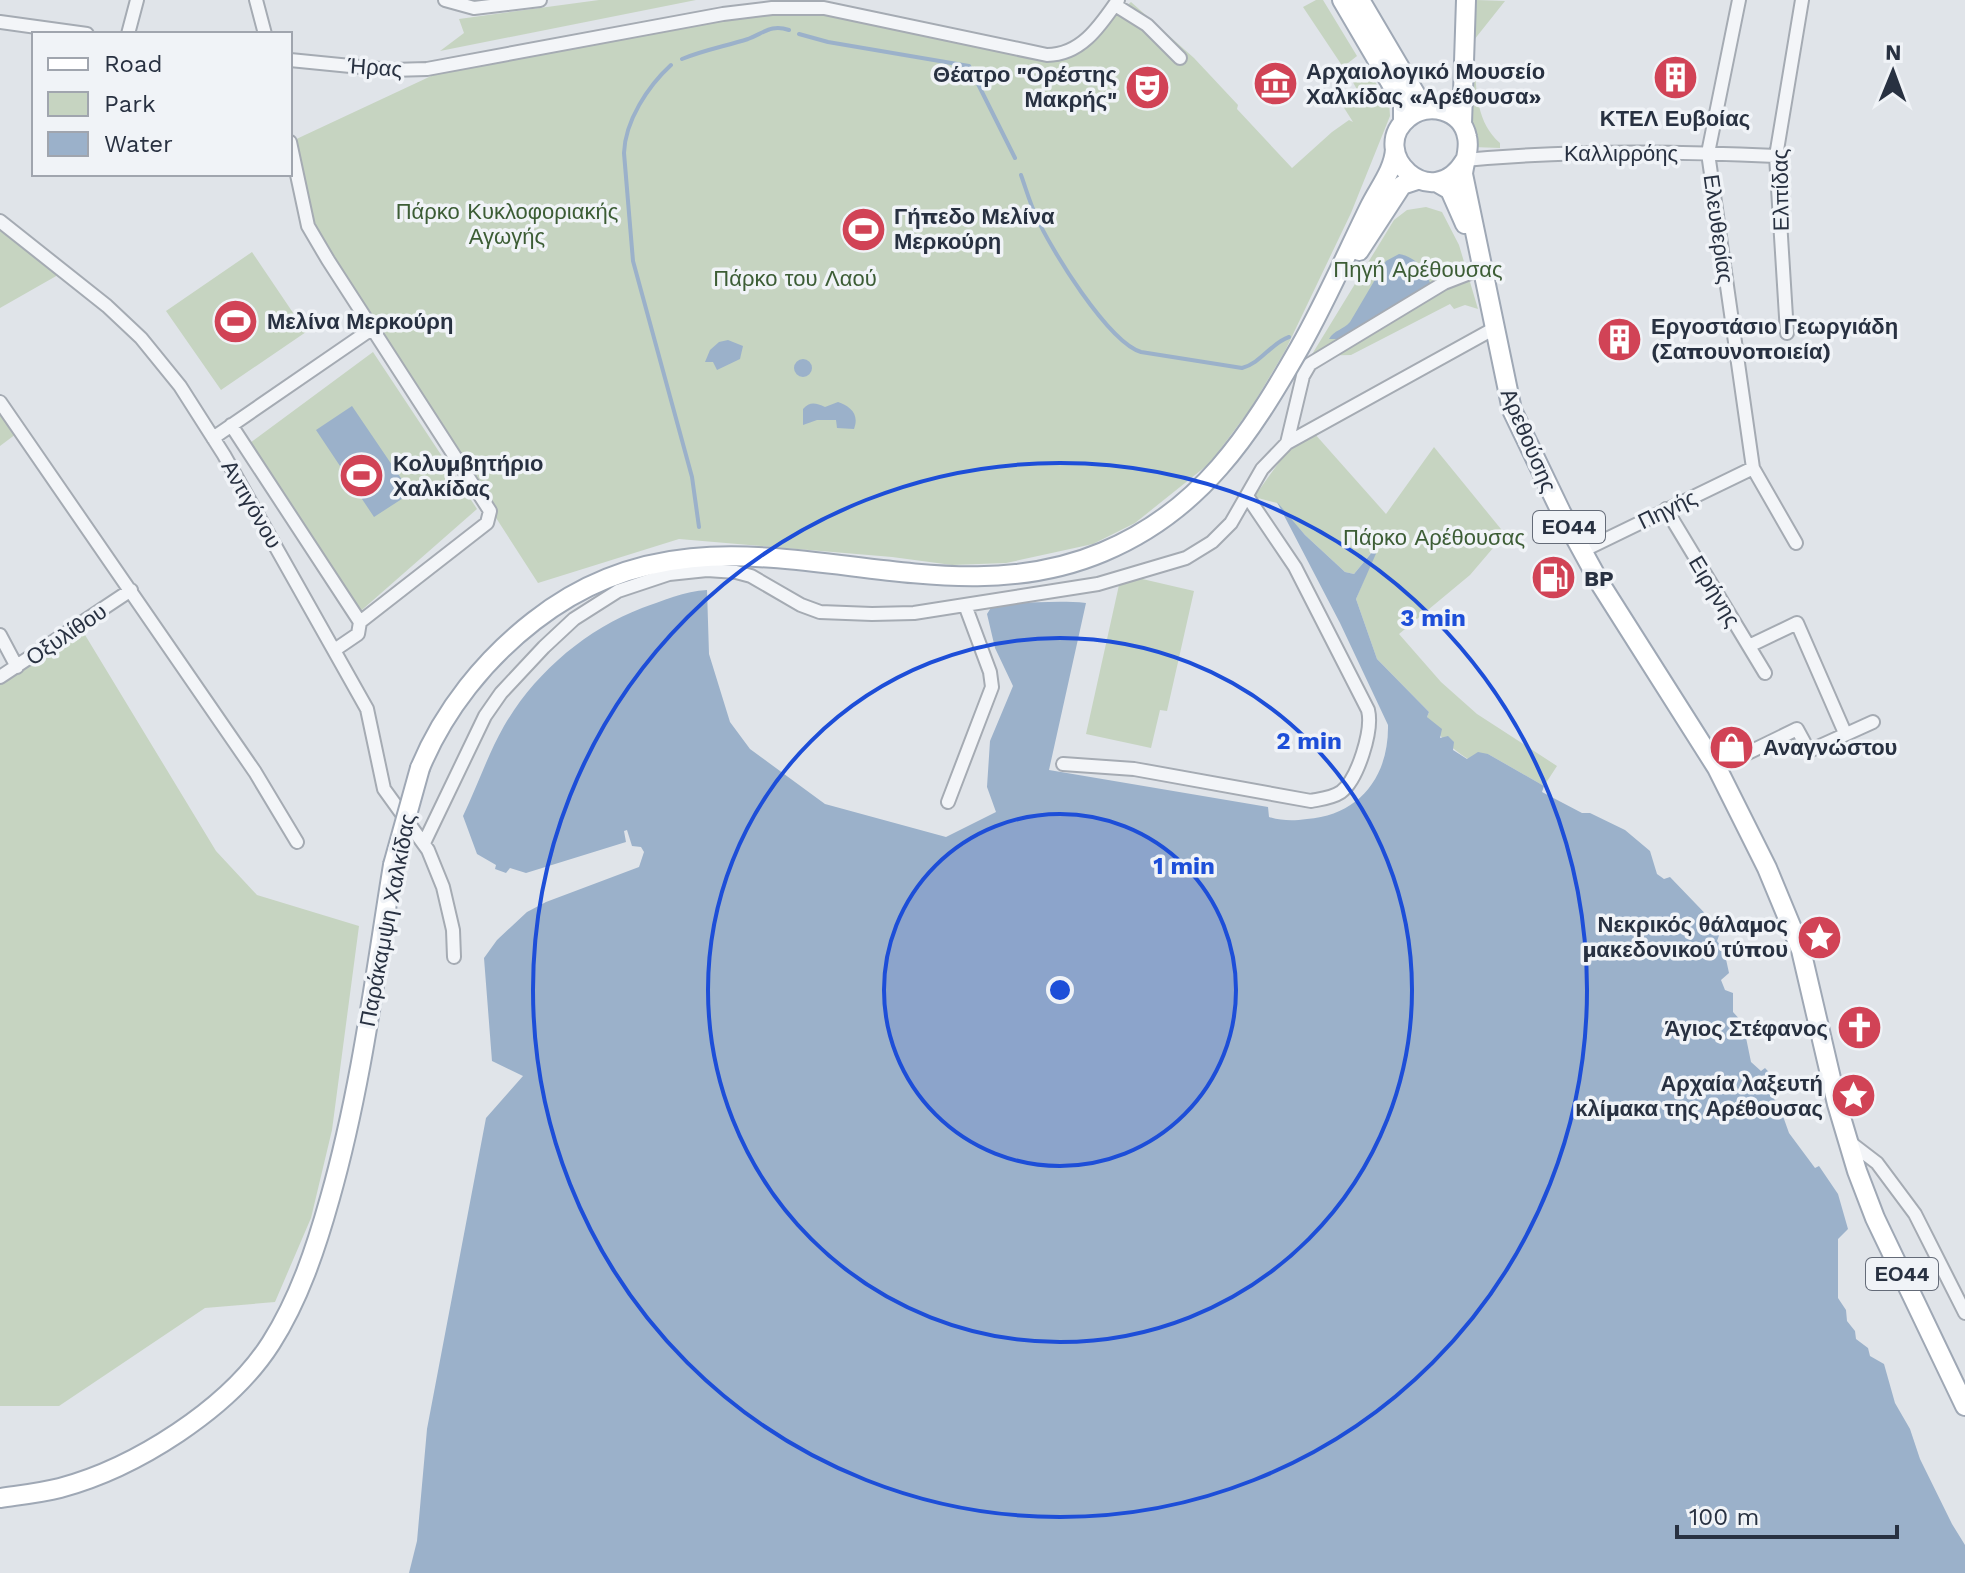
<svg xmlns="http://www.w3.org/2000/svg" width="1965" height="1573" font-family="'Work Sans',sans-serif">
	<rect width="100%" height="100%" fill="#e0e4e9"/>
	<path fill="#c6d4c1" d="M599,0H696L440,51L464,33L459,19Z
		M1316,0H1323L1357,56L1343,67L1303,7Z
		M1476,0L1505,1L1474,40Z
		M1131,2L1194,58L1238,105L1237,109L1292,168L1332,132L1349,120L1353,122L1334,92L1338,89L1346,100L1359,93L1350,77L1364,67L1389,101L1390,116L1351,213L1285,351L1251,408L1210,463L1135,523L1093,544L1006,563L952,565L892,557L679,539L538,583L308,226L290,142L459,63L723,14L824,8L1047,55L1082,46Z
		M1475,63C1476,93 1477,123 1500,143V148L1473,147C1470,126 1461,80 1475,63Z
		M1426,207L1442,212L1459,245L1478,309L1465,305L1454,309L1450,304L1351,355L1311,356L1394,220L1407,210Z
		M0,221L65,271L0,308Z
		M252,252L306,332L221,390L166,311Z
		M373,352L477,509L355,616L250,443Z
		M0,402L20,431L0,446Z
		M1314,433L1386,514L1434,447L1505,534L1470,575L1399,634L1441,682L1477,714L1557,766L1544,786L1488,754L1468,759C1449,747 1439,736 1427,717L1429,712L1377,659L1356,599L1379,543L1354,574L1345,572L1305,535L1277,503L1254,497L1285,454Z
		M1138,578L1194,591L1167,711L1160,710L1151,748L1086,734L1119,585Z
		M79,625L216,851L257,895L359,926L332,1130L311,1218L275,1302L205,1308L59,1406H0V677Z"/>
	<path fill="#9bb1ca" d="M1399,254C1416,257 1428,271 1431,287L1344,339H1329C1334,330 1343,330 1350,322L1386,261Z
		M728,340L743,346L740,359L717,370L713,362H705L710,350L719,342Z
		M794 368a9 9 0 1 1 18 0a9 9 0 1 1-18 0Z
		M838,402C849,406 860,413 854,429L837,428L836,420H817L803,425V409C810,401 816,403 825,407Z
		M352,406L411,493L374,517L316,430Z
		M1277,502L1305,535L1345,572L1354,574L1382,540L1356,599L1377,659L1429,712L1427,717L1442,729L1440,738L1448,736L1454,742L1453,750L1467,759L1478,752L1488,754L1544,786L1542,792L1582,813H1590L1625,830L1650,851L1657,874L1664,879L1670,877L1721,930L1717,941L1724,950L1729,973L1721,980L1725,990L1733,993V1012L1743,1023L1751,1062L1761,1071L1765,1068L1782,1086L1774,1099L1779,1105L1789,1133L1815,1168L1819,1166L1838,1194L1848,1229L1838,1239V1298L1846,1310L1847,1321L1855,1331L1856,1339L1868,1348L1870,1356L1884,1364L1895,1403L1910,1429L1920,1459L1952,1524L1965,1545V1573H409L417,1541L427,1429L486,1118L523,1076L492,1061L484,958L497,940L527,912L546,902L639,867L644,852L641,847L632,846L627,830L624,831L626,842L526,873L510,868L506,873L495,869L496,865L477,854L463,816C477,787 488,754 504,726C535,673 585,630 642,608C662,601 685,591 707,590L709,654L730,722L750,749L825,804L946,837L996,812L987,787L990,741L1013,686L995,648L987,614L994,603C1025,604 1055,600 1086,603L1049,770L1268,807L1269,817C1283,821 1293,821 1307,819C1359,815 1389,777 1388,725L1340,623Z"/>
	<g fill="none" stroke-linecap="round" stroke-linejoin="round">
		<path stroke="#9bb1ca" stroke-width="4" d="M799,34L828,42L969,66L1015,158
			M682,59C704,50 726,46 748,39C764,33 771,24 789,30
			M671,65C648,86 625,121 624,153L633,261L692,477L699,527
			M1021,175C1026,189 1030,203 1036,216C1050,248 1108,342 1141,352L1242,368C1261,363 1271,343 1289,337"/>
		<defs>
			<path id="street" d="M256,0L265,34
				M445,0L474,8L540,0
				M1739,0L1708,153L1753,468L1796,543
				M1115,5L1147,25L1180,58
				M0,22L87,34
				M128,34L137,0
				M290,60L391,70L427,69L723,14L772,8H824L1047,55C1081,55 1100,26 1118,0
				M290,142L308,226L328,260L490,511L487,523L360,622L358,634L336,649
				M1465,160C1569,150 1672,151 1776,156
				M0,221L107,306L141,338L180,386L224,455L367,709L384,789L428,850L443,887L453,930L454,957
				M1787,333L1776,156L1802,0
				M0,402L255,772L297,842
				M231,425L360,622
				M213,438L373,328
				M1287,443L1303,376L1310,364L1444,283L1483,268
				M1666,509L1765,673
				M1582,551L1753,468
				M0,635L17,667
				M1749,646L1797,623L1845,733
				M0,677L131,590
				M1063,764L1134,769L1311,801C1321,799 1332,798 1341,792C1358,779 1373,730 1368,710L1295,567L1247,496
				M1717,768L1797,729L1809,751L1873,722
				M948,802L992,687L990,672L965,605
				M424,843L485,716L501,693L544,647L574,619L618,591L669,574L707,570L736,572L751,576L801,605L820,612L872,614L914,613L1098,584L1186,558L1212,542L1231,523L1262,469L1287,443L1495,328
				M1847,1140L1877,1163L1915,1214L1965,1313"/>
			<path id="primary" d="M1342,0L1403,104V122
				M1360,0L1422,105L1428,109
				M1462,124L1466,0
				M1465,160C1432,216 1366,152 1408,118C1428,101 1462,110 1467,137C1470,149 1464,163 1463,174L1512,410L1561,512L1601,585L1717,768L1767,868L1801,950L1837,1104L1857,1171L1875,1218L1965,1406
				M1436,182L1450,190L1465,224
				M1359,251L1402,185L1417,180
				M420,768C444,710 485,659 534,621C718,476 914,632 1103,552C1201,511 1250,435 1300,347C1326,301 1346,255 1369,208C1378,189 1394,170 1395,149
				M0,1498C20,1495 40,1493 60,1488C135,1468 229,1409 271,1343C299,1299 316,1248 330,1198C361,1089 375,976 393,865"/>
		</defs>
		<use href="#street" stroke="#a5abb3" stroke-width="16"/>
		<use href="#primary" stroke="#9fa8b5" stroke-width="22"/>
		<use href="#street" stroke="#f3f5f8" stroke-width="12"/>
		<use href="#primary" stroke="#fff" stroke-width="18"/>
		<defs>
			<path id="primary-bridge" d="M393,865L420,768"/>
		</defs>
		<use href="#primary-bridge" stroke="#9fa8b5" stroke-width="22" stroke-linecap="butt"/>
		<use href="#primary-bridge" stroke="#fff" stroke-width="18"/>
	</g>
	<circle cx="1060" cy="990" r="176" fill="#1d4ed8" fill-opacity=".12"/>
	<g fill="none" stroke="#1d4ed8" stroke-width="4">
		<circle cx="1060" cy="990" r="176"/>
		<circle cx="1060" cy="990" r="352"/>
		<circle cx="1060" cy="990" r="527"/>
	</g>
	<defs>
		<symbol id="building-disc" viewBox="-11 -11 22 22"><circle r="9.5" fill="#d14356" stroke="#f0f3f7"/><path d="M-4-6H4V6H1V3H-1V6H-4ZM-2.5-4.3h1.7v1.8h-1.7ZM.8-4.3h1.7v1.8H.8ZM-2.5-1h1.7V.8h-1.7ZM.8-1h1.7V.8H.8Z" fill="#fff"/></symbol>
		<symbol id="museum-disc" viewBox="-11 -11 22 22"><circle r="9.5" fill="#d14356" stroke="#f0f3f7"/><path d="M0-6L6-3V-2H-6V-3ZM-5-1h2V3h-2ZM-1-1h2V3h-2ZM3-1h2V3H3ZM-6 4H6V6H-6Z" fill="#fff"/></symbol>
		<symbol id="theatre-disc" viewBox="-11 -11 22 22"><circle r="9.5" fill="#d14356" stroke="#f0f3f7"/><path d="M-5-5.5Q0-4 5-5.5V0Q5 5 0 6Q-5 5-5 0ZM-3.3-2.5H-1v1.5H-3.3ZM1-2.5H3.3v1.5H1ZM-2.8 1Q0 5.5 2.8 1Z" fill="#fff"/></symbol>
		<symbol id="stadium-disc" viewBox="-11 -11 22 22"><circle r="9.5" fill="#d14356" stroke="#f0f3f7"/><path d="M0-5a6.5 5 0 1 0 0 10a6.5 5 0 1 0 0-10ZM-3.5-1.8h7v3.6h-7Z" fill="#fff"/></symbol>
		<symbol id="fuel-disc" viewBox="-11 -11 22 22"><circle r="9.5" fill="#d14356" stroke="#f0f3f7"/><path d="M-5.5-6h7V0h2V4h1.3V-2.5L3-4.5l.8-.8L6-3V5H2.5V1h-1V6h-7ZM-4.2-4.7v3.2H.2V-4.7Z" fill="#fff"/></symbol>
		<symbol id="shop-disc" viewBox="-11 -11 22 22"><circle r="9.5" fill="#d14356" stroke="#f0f3f7"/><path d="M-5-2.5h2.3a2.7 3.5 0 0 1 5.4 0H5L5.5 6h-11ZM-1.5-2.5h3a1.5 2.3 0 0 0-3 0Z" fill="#fff"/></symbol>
		<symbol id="sight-disc" viewBox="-11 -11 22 22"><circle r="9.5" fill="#d14356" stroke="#f0f3f7"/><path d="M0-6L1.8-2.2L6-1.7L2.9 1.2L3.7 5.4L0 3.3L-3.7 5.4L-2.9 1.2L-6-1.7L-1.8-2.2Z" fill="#fff"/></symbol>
		<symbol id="church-disc" viewBox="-11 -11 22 22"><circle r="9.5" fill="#d14356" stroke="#f0f3f7"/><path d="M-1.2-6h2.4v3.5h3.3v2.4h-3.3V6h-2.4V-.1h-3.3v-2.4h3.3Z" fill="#fff"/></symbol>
	</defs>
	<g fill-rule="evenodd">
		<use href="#building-disc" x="1650" y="52" width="51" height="51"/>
		<use href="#museum-disc" x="1250" y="58" width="51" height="51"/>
		<use href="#theatre-disc" x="1122" y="62" width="51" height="51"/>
		<use href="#stadium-disc" x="838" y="204" width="51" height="51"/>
		<use href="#stadium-disc" x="210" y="296" width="51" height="51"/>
		<use href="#building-disc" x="1594" y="314" width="51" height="51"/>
		<use href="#stadium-disc" x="336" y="450" width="51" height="51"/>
		<use href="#fuel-disc" x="1528" y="552" width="51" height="51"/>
		<use href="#shop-disc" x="1706" y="722" width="51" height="51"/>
		<use href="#sight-disc" x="1794" y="912" width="51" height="51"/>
		<use href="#church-disc" x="1834" y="1002" width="51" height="51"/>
		<use href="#sight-disc" x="1828" y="1070" width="51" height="51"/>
	</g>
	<g text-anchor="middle" stroke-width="7" stroke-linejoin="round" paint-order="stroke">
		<g fill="#f0f3f7" stroke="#646b78" stroke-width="2">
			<rect x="1533" y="511" width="72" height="32" rx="6"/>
			<rect x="1866" y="1258" width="72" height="32" rx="6"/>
		</g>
		<g font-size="20" font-weight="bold" fill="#283141">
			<text x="1569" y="534">ΕΟ44</text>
			<text x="1902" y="1281">ΕΟ44</text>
		</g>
		<g font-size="22" fill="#283141" stroke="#f0f3f7">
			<text transform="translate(375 67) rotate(4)" y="8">Ήρας</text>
			<text x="1621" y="161">Καλλιρρόης</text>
			<text transform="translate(1780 190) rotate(-91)" y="8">Ελπίδας</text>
			<text transform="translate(1719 229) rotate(82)" y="8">Ελευθερίας</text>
			<text transform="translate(1529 440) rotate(67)" y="8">Αρεθούσης</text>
			<text transform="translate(252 504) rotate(60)" y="8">Αντιγόνου</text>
			<text transform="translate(1667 509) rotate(-26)" y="8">Πηγής</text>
			<text transform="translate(1715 591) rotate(59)" y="8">Ειρήνης</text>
			<text transform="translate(66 634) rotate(-34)" y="8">Οξυλίθου</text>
			<text transform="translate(387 920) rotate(-79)" y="8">Παράκαμψη Χαλκίδας</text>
		</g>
		<g font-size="22" font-weight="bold" fill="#283141" stroke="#f0f3f7" text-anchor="start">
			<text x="1306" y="79">Αρχαιολογικό Μουσείο<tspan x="1306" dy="25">Χαλκίδας «Αρέθουσα»</tspan></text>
			<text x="1117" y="82" text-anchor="end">Θέατρο "Ορέστης<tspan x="1117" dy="25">Μακρής"</tspan></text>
			<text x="1675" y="126" text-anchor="middle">ΚΤΕΛ Ευβοίας</text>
			<text x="894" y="224">Γήπεδο Μελίνα<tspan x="894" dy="25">Μερκούρη</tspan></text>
			<text x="267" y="329">Μελίνα Μερκούρη</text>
			<text x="1651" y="334">Εργοστάσιο Γεωργιάδη<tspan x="1651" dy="25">(Σαπουνοποιεία)</tspan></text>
			<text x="393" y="471">Κολυμβητήριο<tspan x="393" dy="25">Χαλκίδας</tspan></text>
			<text x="1584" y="586">BP</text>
			<text x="1763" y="755">Αναγνώστου</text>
			<text x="1788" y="932" text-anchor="end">Νεκρικός θάλαμος<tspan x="1788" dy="25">μακεδονικού τύπου</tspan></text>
			<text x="1828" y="1036" text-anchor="end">Άγιος Στέφανος</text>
			<text x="1823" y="1091" text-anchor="end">Αρχαία λαξευτή<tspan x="1823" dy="25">κλίμακα της Αρέθουσας</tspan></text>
		</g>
		<g font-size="22" fill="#3c5d35" stroke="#f0f3f7">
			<text x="507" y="219">Πάρκο Κυκλοφοριακής<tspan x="507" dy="25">Αγωγής</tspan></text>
			<text x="1418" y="277">Πηγή Αρέθουσας</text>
			<text x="795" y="286">Πάρκο του Λαού</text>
			<text x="1434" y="545">Πάρκο Αρέθουσας</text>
		</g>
	</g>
	<circle cx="1060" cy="990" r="12" fill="#1d4ed8" stroke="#f0f3f7" stroke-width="4"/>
	<g font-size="24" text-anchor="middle" font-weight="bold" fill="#1d4ed8" stroke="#f0f3f7" stroke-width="7" stroke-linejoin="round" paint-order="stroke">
		<text x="1433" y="626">3 min</text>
		<text x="1309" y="749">2 min</text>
		<text x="1184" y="874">1 min</text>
	</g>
	<rect x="32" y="32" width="260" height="144" fill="#f0f3f7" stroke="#a0a5ae" stroke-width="2"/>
	<rect x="48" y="58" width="40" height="12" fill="#ffffff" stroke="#a0a5ae" stroke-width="2"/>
	<text x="104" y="72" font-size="24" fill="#283141">Road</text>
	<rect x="48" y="92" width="40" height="24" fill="#c6d4c1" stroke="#a0a5ae" stroke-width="2"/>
	<text x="104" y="112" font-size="24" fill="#283141">Park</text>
	<rect x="48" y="132" width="40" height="24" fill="#9bb1ca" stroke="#a0a5ae" stroke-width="2"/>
	<text x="104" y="152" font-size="24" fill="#283141">Water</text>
	<g transform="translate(1893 72) rotate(1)" stroke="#f0f3f7" stroke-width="6" paint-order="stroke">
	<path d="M0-6L14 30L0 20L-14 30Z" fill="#283141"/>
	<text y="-12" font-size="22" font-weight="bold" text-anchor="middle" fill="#283141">N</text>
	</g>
	<path d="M1677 1525v12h220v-12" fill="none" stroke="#283141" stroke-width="4"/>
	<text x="1689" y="1525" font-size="24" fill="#283141" stroke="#f0f3f7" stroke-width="6" paint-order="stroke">100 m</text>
</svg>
